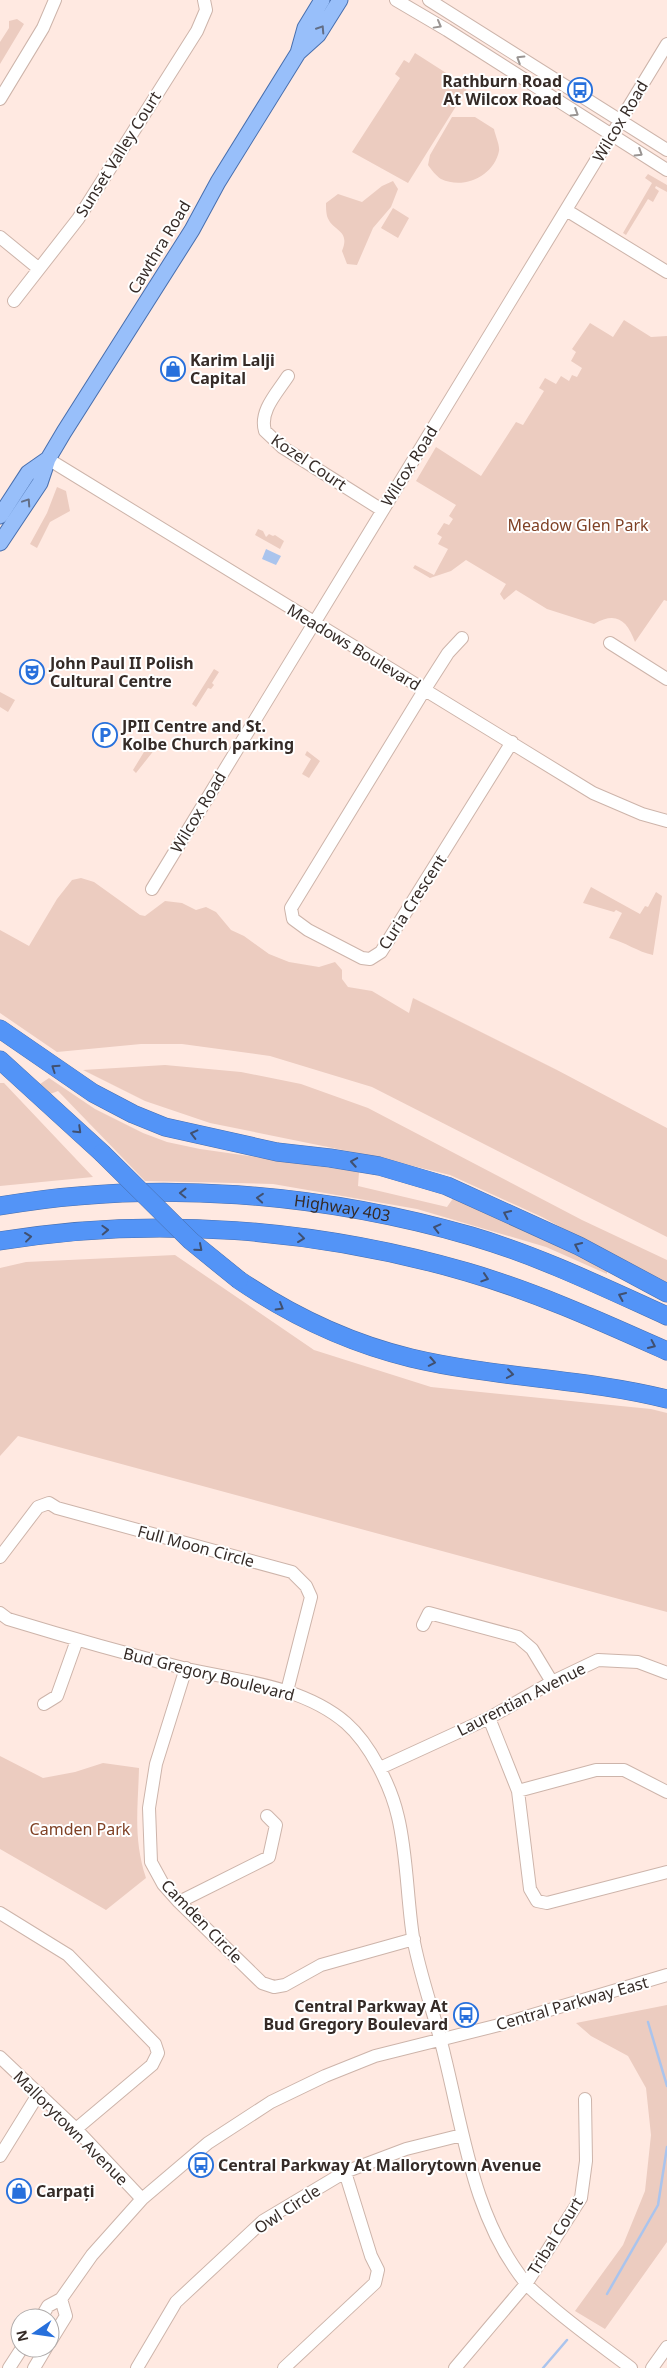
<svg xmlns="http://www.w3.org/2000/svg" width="667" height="2368" font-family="'Noto Sans',sans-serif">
	<rect width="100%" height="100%" fill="#ffe9e1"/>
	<path fill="#ecccc0" d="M17,19L24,24L0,64V42L9,28V21Z
		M415,53L468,87L408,183L352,152L400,78L395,74L404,60L409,63Z
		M452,117H475L494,129C495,135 500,145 499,151C494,176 464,190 441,179C436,176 431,169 428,165L430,155Z
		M648,174L667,185V192L656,186L655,188L659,191L653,202L648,199L626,235L623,233L652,183L645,178Z
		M393,181L398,189L391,207L373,228L357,265L347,264L342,251C351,229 332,232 327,216C326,212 326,207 326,203L338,194L362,202L382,186Z
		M393,208L409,218L398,238L381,228Z
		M624,320L651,337L667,336V601L664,600L635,642C627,620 616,611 594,624L547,609L516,590L504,600L500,594L506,584L466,560L451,571L430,578L413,568L415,565L434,575L448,549L438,544L442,537L437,534L444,523L449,525L453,519L449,516L456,505L416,481L436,447L481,476L516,422L523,425L544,391L539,388L545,378L556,384L561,376L569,381L572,375L577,377L582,368L571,361L576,352L572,349L590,323L613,337Z
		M57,487L66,491L70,511L50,522L37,548L30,544L47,513Z
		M258,529L263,531L266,537L269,534L273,536L275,535L284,541L280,549L255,535Z
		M214,669L219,672L212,683L214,685L211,689L208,688L196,707L192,704Z
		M0,692L15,700L8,712L0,707Z
		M150,742L155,749L136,773L133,770Z
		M307,751L320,761L309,778L302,774L311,759L305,755Z
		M81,878L94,882L140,915L145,916L165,901L182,903L196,910L206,907L216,912L231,930L244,936L269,954L289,962L319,967L335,962L342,970V979L348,987L372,991L409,1013L413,998L557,1070L667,1128V1237L372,1087L270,1056L182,1044H141L57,1052L0,1013V930L29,946L57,899L72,880Z
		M591,887L640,914L645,906L648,907L656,892L662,896L653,955C638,952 625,942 609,938L622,913L616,910L614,912L583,903Z
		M165,1065L241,1072L301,1084L368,1108L582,1220L667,1260V1285L542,1217L450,1175L372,1156L210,1123L145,1101L83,1070Z
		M49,1078L95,1109L143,1133L167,1142L200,1149L359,1172L358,1186L447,1207L454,1197L502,1217L607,1269V1274L546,1247L417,1209L273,1184L145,1181L58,1091L50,1094L40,1084Z
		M0,1083H4L93,1177L0,1186Z
		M175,1255L314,1350L431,1387L651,1409L667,1413V1612L18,1436L0,1456V1268L26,1262Z
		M0,1756L43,1778L75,1772L103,1763L139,1768C138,1809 133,1838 146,1878L106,1910L0,1849Z
		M667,2005V2242L605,2329L575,2311L623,2245L645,2191L651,2135L646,2088L628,2056L591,2036L576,2023Z"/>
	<path fill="#aac4ed" d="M266,549L281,556L276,565L262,559Z"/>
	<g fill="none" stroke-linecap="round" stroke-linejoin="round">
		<path stroke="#aac4ed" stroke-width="2.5" d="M648,2022L667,2086
			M607,2294L658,2205L667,2147
			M543,2368L567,2340"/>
		<defs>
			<path id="minor" d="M396,0L447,30L667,170
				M429,0L667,150
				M0,99L43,28L55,0
				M566,210L667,272
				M0,237L38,268
				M14,301L78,219L197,31L206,10L204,0
				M288,376C277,393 259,411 265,431L282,447L382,510
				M48,459L593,793L642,814L667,821
				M462,638L448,653L425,689L291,908L293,919L308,930L362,958L370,959L381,952L512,742
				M610,643L667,679
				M152,889L667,44
				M0,1557L38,1507L49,1503L57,1508L292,1572L306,1586L311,1597L287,1691
				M0,1613L8,1619C67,1637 127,1654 187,1669C240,1681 303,1686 346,1723C370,1744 391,1786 398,1817C407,1854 407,1898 413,1937C420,1977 436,2018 445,2058C464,2135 474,2218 525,2282C530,2289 538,2295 545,2301C572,2325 602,2346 631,2368
				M423,1625L429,1613L518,1637L532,1649L552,1682
				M186,1668L156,1764L149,1808L151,1862L163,1884L179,1902L262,1983L274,1987L285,1985L321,1965L414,1939
				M44,1704L57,1696L77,1640
				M489,1718L518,1791L530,1889L537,1901L547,1903L667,1872
				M380,1768L489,1718L552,1682L598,1660L638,1662L667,1673
				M518,1791L596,1770H624L667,1792
				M179,1902L269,1857L276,1825L267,1816
				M0,1913L68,1955L155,2044L158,2053L152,2065L76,2129
				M0,2057L76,2129L142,2199
				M0,2156L39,2093
				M41,2318L48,2306L61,2299L92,2255L142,2199L208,2143L271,2102L325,2076L375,2056L499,2025L667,1975
				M50,2342L66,2316L61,2299
				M9,2368L22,2348
				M34,2368L46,2348
				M137,2368L176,2302L263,2221L345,2172L406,2149L462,2135
				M284,2368L375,2283L378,2270L371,2256L345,2172
				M455,2368L526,2284L581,2198L586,2161L585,2099
				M652,2368L667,2347"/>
			<path id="major" d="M298,53L318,35L340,0
				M0,516L28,473L48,459
				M0,543L40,483L48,459L64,432L192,230L218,182L298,53L305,28L322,0"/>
			<g id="highway">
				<path d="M0,1029L93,1093L133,1114L165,1127L277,1152L330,1158L379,1166L447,1186L579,1246L667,1293"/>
				<path d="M0,1060L102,1153"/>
				<path id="s1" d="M0,1206C155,1179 321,1193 471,1236C539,1256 603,1287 667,1316"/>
				<path d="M0,1241C154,1215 318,1229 467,1272C536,1292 602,1322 667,1351"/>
				<path d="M239,1280C292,1316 349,1343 411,1358C495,1378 583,1378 667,1399"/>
			</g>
		</defs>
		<use href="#minor" stroke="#cdb4aa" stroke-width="14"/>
		<use href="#major" stroke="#486fae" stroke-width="17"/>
		<use href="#highway" stroke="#486fae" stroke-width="19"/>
		<use href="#minor" stroke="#fff" stroke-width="12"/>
		<use href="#major" stroke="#98bffa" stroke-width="15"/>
		<use href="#highway" stroke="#5394f7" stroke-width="18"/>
		<defs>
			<path id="highway-bridge" d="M102,1153L191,1241L239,1280"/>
		</defs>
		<use href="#highway-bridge" stroke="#486fae" stroke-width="19" stroke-linecap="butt"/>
		<use href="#highway-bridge" stroke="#5394f7" stroke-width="18"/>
	</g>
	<defs><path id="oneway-chevron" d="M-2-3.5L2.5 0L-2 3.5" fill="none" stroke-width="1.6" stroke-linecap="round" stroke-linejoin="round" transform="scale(1.25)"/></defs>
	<g stroke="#9a9593">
		<use href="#oneway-chevron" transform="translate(438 25) rotate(29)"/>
		<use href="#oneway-chevron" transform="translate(520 59) rotate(-148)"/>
		<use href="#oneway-chevron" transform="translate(575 113) rotate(32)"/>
		<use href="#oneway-chevron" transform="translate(639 153) rotate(32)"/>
	</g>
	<g stroke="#626e86">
		<use href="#oneway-chevron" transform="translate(321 29) rotate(-57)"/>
		<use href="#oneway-chevron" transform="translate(27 502) rotate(-56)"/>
	</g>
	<g stroke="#405070">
		<use href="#oneway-chevron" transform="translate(55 1068) rotate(-146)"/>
		<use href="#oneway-chevron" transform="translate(78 1130) rotate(44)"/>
		<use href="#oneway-chevron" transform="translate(194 1134) rotate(-166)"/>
		<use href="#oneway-chevron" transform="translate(354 1162) rotate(-170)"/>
		<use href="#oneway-chevron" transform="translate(183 1193) rotate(-179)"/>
		<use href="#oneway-chevron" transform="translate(260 1198) rotate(-175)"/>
		<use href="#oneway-chevron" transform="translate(507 1214) rotate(-155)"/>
		<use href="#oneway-chevron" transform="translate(437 1228) rotate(-166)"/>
		<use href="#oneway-chevron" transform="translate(105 1230) rotate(-2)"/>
		<use href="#oneway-chevron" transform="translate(28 1237) rotate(-7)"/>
		<use href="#oneway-chevron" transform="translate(301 1238) rotate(7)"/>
		<use href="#oneway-chevron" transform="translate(578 1246) rotate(-155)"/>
		<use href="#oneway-chevron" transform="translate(199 1248) rotate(41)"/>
		<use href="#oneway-chevron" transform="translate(485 1278) rotate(18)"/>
		<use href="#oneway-chevron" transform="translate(622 1296) rotate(-156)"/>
		<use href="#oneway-chevron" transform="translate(280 1307) rotate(30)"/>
		<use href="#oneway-chevron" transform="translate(652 1345) rotate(25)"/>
		<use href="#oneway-chevron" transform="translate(432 1362) rotate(11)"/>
		<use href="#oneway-chevron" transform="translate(510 1374) rotate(8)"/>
	</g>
	<defs>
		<symbol id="bus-ring" viewBox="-11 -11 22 22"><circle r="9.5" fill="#fff" stroke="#2770dc" stroke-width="1.5"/><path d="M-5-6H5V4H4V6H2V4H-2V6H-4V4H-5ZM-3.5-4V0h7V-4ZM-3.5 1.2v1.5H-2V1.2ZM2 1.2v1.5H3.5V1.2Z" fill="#2770dc"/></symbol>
		<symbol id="shop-ring" viewBox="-11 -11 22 22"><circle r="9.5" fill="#fff" stroke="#2770dc" stroke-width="1.5"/><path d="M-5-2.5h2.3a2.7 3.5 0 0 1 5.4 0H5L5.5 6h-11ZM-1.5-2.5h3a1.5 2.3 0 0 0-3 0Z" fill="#2770dc"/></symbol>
		<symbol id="theatre-ring" viewBox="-11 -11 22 22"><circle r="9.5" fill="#fff" stroke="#2770dc" stroke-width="1.5"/><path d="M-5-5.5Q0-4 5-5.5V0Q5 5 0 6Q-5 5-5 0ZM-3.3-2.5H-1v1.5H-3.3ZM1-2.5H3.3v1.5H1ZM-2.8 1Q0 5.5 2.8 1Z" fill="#2770dc"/></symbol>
		<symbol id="parking-ring" viewBox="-11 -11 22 22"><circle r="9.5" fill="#fff" stroke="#2770dc" stroke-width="1.5"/><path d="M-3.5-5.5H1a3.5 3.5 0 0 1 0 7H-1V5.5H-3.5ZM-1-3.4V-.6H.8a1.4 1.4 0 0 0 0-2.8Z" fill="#2770dc"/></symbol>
	</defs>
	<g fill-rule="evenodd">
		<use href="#bus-ring" x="566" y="76" width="28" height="28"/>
		<use href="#shop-ring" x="159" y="355" width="28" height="28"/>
		<use href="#theatre-ring" x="18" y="658" width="28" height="28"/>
		<use href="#parking-ring" x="91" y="721" width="28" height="28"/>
		<use href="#bus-ring" x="452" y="2001" width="28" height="28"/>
		<use href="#bus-ring" x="187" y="2151" width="28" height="28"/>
		<use href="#shop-ring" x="5" y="2177" width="28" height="28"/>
	</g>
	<g text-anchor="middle" stroke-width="4" stroke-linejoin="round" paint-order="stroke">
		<g font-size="16" font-weight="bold" fill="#352b27" stroke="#fff" text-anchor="start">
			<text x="562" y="87" text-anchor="end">Rathburn Road<tspan x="562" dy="18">At Wilcox Road</tspan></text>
			<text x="190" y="366">Karim Lalji<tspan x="190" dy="18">Capital</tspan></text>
			<text x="50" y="669">John Paul II Polish<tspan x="50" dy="18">Cultural Centre</tspan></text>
			<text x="122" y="732">JPII Centre and St.<tspan x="122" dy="18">Kolbe Church parking</tspan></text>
			<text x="448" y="2012" text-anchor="end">Central Parkway At<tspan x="448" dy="18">Bud Gregory Boulevard</tspan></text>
			<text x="218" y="2171">Central Parkway At Mallorytown Avenue</text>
			<text x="36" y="2197">Carpați</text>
		</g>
		<g font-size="16" fill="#352b27" stroke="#fff">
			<text transform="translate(620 121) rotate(-59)" y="6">Wilcox Road</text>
			<text transform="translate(118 154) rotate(-58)" y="6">Sunset Valley Court</text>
			<text transform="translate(159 247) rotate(-59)" y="6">Cawthra Road</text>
			<text transform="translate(309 462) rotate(34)" y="6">Kozel Court</text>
			<text transform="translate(409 466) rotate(-58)" y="6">Wilcox Road</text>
			<text transform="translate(354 647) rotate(31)" y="6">Meadows Boulevard</text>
			<text transform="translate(198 812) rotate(-59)" y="6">Wilcox Road</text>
			<text transform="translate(412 902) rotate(-57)" y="6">Curia Crescent</text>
			<text dy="6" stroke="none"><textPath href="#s1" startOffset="344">Highway 403</textPath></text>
			<text transform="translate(196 1546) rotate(15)" y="6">Full Moon Circle</text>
			<text transform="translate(209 1674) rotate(14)" y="6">Bud Gregory Boulevard</text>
			<text transform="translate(521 1699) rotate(-27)" y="6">Laurentian Avenue</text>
			<text transform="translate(202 1921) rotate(46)" y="6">Camden Circle</text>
			<text transform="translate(572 2003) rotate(-16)" y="6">Central Parkway East</text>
			<text transform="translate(71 2128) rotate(45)" y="6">Mallorytown Avenue</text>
			<text transform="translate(287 2209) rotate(-33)" y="6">Owl Circle</text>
			<text transform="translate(555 2236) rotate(-58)" y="6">Tribal Court</text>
		</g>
		<g font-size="16" fill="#7f4125" stroke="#fff">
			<text x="578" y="531">Meadow Glen Park</text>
			<text x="80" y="1835">Camden Park</text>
		</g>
	</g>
	<g transform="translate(35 2333) rotate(257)"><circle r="24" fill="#ffffff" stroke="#aeaaa9"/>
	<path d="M0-4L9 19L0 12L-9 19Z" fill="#2770dc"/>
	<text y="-8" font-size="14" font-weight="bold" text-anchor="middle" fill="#352b27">N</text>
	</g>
</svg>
